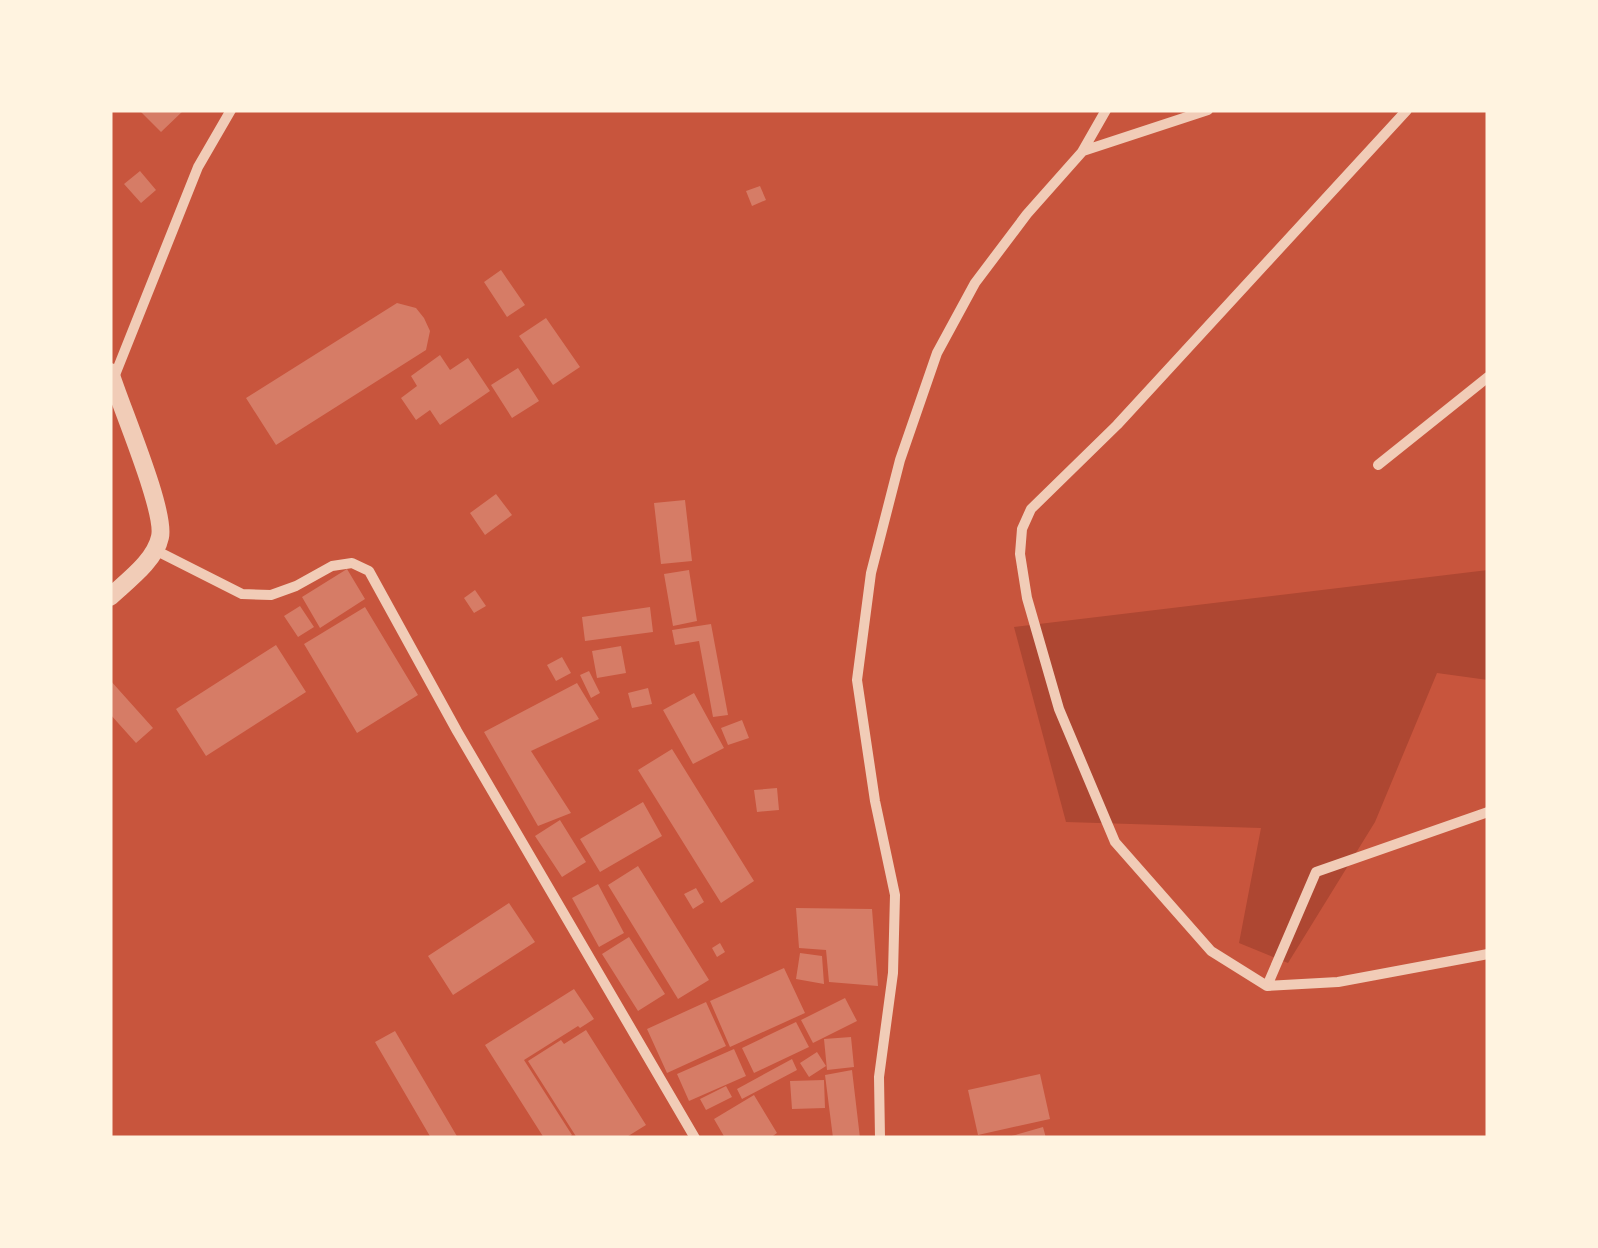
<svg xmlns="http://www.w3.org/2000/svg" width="1598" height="1248" font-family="'DM Sans',sans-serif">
	<rect width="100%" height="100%" fill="#c8553d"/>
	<path fill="#ae4732" d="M1488,570V680L1437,673L1375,822L1288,963L1239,943L1261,828L1066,822L1014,627Z"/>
	<path fill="#d67c66" d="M139,110H184L161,132Z
		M140,171L156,190L141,203L124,184Z
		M760,186L766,200L752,206L746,191Z
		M501,270L525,305L507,317L484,282Z
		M397,303L416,308L424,318L430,331L426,350L276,445L246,398Z
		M546,318L580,367L553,385L519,336Z
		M440,355L450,370L468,358L490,391L440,425L430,410L416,420L401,398L417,386L411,376Z
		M518,368L539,401L512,418L491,385Z
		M496,494L512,515L485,535L470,513Z
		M685,500L692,561L661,564L654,503Z
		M347,569L365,599L320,628L302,597Z
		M689,570L697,621L673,626L664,574Z
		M475,590L486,606L474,613L464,598Z
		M300,606L314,627L298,637L284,616Z
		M365,607L418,695L357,733L304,644Z
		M650,607L653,632L585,641L582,617Z
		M711,624L728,715L713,717L699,641L675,645L672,630Z
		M276,645L306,692L206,756L176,709Z
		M621,646L626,673L597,678L592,651Z
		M562,657L571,673L556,681L547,665Z
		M589,671L600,693L591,698L580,675Z
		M110,680L153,728L136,743L110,714Z
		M577,683L599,719L531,751L571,813L538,826L484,732Z
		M648,688L652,704L632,708L628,693Z
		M694,693L724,748L693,764L663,710Z
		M742,720L749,738L728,745L721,728Z
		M672,749L754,881L721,903L638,770Z
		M777,788L779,810L757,812L754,790Z
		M643,802L662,836L600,872L580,839Z
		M560,820L586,862L562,877L535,836Z
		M638,866L709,980L678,999L608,885Z
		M598,884L624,933L599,947L572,898Z
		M696,888L704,902L693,909L684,894Z
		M509,903L535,942L453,995L428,956Z
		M796,908L872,909L878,986L829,982L826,950L799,948Z
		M629,937L665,994L638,1011L602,954Z
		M720,943L725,952L717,957L712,948Z
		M800,953L822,956L824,984L796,979Z
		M784,968L805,1013L730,1047L710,1001Z
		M574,989L594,1019L580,1028L578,1026L524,1060L572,1135L567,1138H544L485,1045Z
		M845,998L857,1021L813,1043L801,1020Z
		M706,1002L726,1046L667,1073L647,1029Z
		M796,1022L809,1047L754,1073L742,1048Z
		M586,1030L646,1125L625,1138H577L528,1061L561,1040L564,1044Z
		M395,1031L458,1138H431L375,1042Z
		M851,1037L854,1067L827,1070L824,1039Z
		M734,1049L746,1076L689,1101L677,1074Z
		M817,1052L826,1066L809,1077L800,1063Z
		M792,1059L797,1070L742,1099L737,1089Z
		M852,1070L860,1138H833L825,1075Z
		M1040,1074L1050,1119L978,1135L968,1090Z
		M824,1080L825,1108L792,1109L790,1081Z
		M726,1086L732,1097L706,1110L700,1099Z
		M754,1095L777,1133L770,1138H725L714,1119Z
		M1043,1127L1046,1138H1008V1137Z"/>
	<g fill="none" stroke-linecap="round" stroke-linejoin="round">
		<path stroke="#f1ccb7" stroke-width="10" d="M1407,110L1117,425L1031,509L1022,529L1020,554L1027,598L1059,709L1115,842L1211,951L1267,986L1338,982L1488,954
			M1083,151L1208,110
			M113,380L198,167L231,110
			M1378,465L1488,377
			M155,550L242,594L271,595L296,586L332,566L352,563L369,571L457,731L695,1138
			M1267,986L1316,872L1488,812
			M880,1138L879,1077L893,973L895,895L875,801L857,680L871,573L900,460L937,353L975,283L1027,214L1082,152L1106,110"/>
		<path stroke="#f1ccb7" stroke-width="18" d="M110,372C120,405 166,511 160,537C155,561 127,581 110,597"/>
	</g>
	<rect width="1598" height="1248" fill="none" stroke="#fff3e0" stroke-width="225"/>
</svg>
